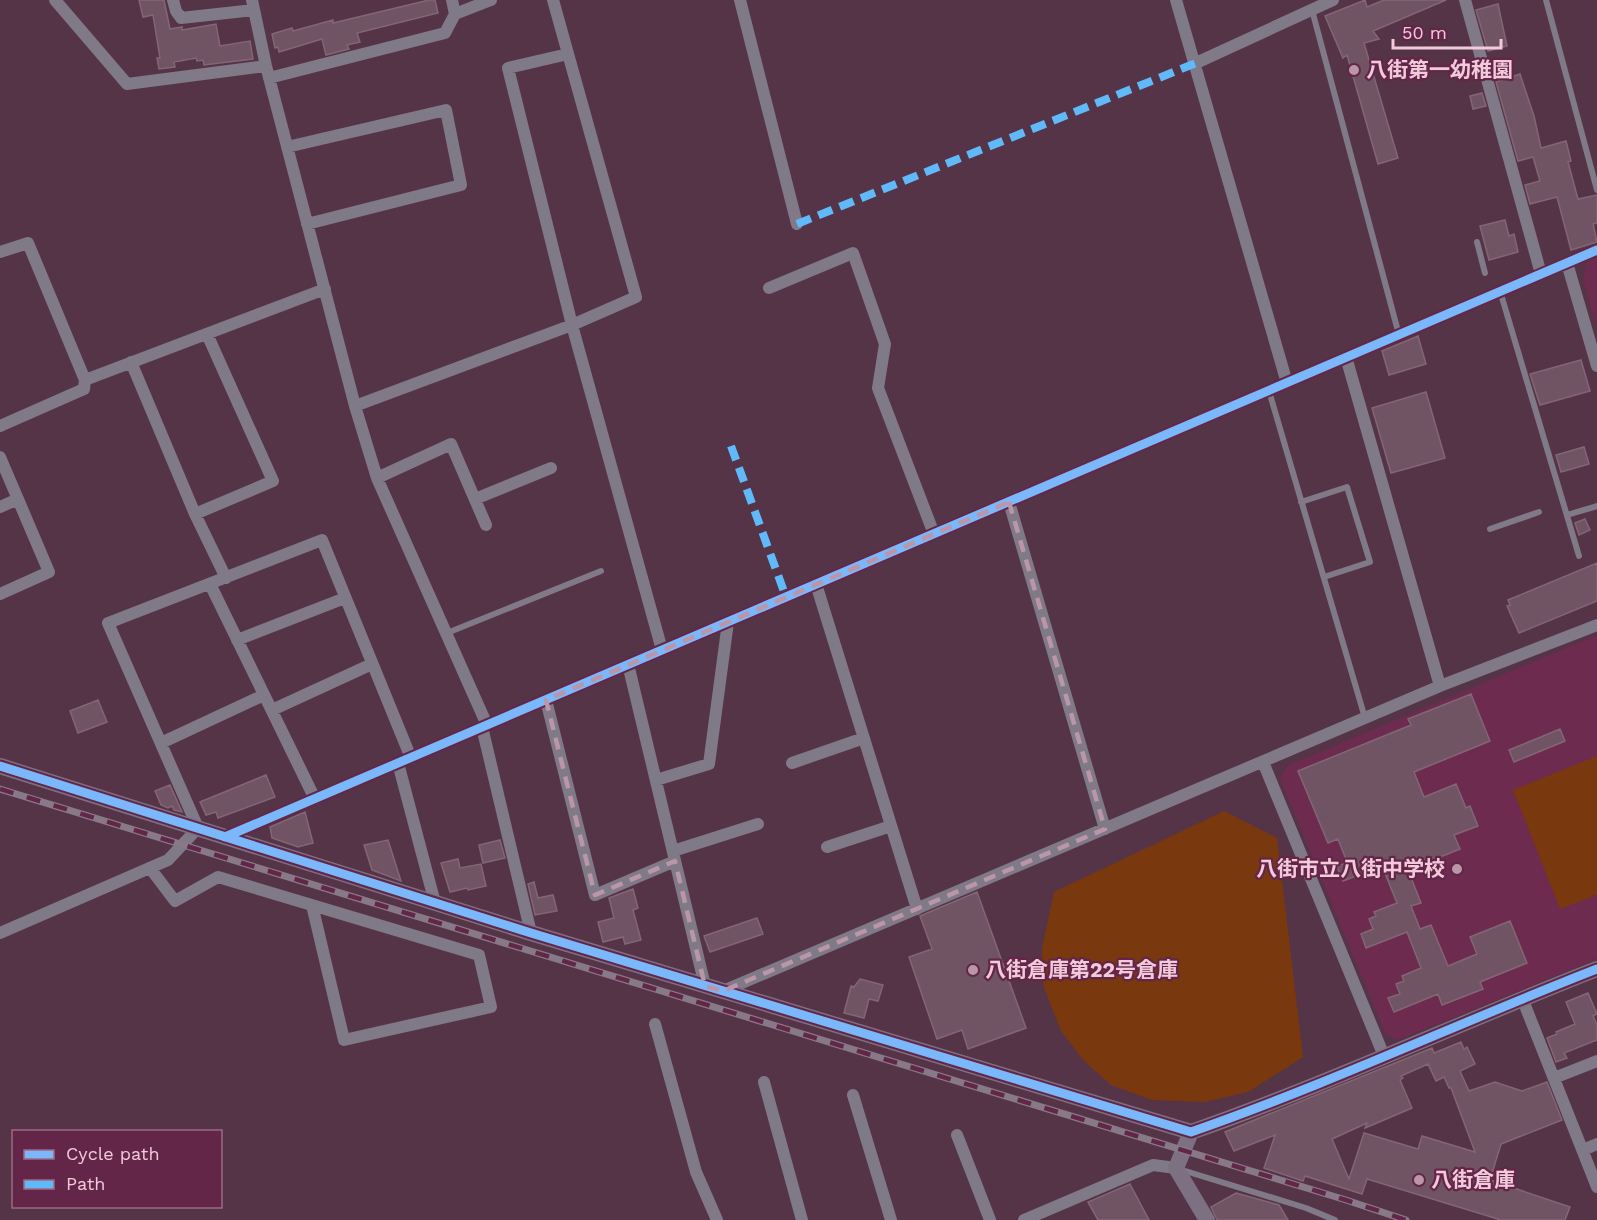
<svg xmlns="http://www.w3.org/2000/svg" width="1597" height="1220" font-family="'Work Sans','Noto Sans JP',sans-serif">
	<rect width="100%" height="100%" fill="#563447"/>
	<path fill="#6d2b4f" d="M1597,258V328L1583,280L1587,262Z
		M1597,635V959L1398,1040L1386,1035L1280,779L1287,766Z"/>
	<path fill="#79380e" d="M1597,756V895L1560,909L1513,790Z
		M1224,811L1277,838L1303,1057L1248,1092L1205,1102L1152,1100L1111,1085L1084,1061L1061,1031L1043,985L1042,948L1054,892Z"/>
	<path fill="#715464" stroke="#836575" stroke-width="1.5" fill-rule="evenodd" d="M139,0H164L170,29L182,27V30L216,24L220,46L250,41L253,59L204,65L203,60L197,61L196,58L174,62L175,67L159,69L157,58H160L153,15L143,17Z
		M429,0H435L438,13L357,33L360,42L347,45L349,49L326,55L322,39L279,52L278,47L275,48L272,34L292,28L293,31L333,20V23Z
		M1365,0L1367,7L1384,0H1446L1373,31L1379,39L1364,43L1398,158L1378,164L1347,55L1343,58L1325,16Z
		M1498,4L1507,46L1488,51L1476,10Z
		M1520,74L1534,116L1541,148L1566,141L1571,161L1568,162L1578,199L1597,195V223L1593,224L1597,242L1571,250L1557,197L1530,204L1525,185L1540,181L1533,157L1518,161L1496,82Z
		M1482,93L1486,106L1473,109L1470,96Z
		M1505,220L1509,236L1514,234L1518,252L1489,260L1480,226Z
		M1418,336L1426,364L1389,375L1382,351Z
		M1581,360L1590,391L1540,405L1530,374Z
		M1426,392L1445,458L1391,473L1372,408Z
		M1584,447L1589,464L1561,472L1556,455Z
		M1585,519L1590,530L1579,535L1575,523Z
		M1597,563V601L1519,633L1507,606L1510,605L1508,600Z
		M1471,694L1490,741L1414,772L1424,797L1456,784L1466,808L1470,806L1478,826L1454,835L1460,849L1408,870L1421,903L1411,906L1420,929L1431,925L1448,966L1477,954L1470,937L1510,921L1527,963L1480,982L1483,989L1442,1005L1438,994L1394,1012L1388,998L1400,994L1396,984L1404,981L1402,976L1421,968L1407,932L1366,948L1361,934L1373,929L1369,919L1376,916L1374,912L1397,903L1382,866L1343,881L1337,867L1347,862L1338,839L1328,843L1298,771L1411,725L1408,719Z
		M98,700L107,722L78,733L70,711Z
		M1560,729L1565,741L1514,762L1509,750Z
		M266,775L275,797L218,818L216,812L206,815L200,802Z
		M170,785L182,812L174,810L172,806L168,808L161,805L155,791Z
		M305,812L313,843L298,847L272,838L270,827Z
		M388,840L401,881L372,870L364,845Z
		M500,840L505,858L483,863L479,845Z
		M458,859L460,868L481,864L486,886L468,890L467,888L450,892L441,863Z
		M534,882L538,898L553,895L557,911L535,915L528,884Z
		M633,889L638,908L633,910L641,940L625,944L623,937L603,942L598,922L614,918L609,898Z
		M977,892L1026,1028L968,1049L962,1030L937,1039L909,957L932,949L920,916Z
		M757,918L763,934L710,952L704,936Z
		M860,979L883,985L878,1001L869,999L864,1018L844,1013L851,986L854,987Z
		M1588,993L1597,1014L1593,1016L1597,1025V1040L1564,1053L1567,1058L1556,1062L1547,1038L1557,1034L1556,1032L1575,1024L1566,1002Z
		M1461,1042L1464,1049L1467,1047L1475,1064L1460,1071L1469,1091L1495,1082L1522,1091L1547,1082L1562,1120L1501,1144L1490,1180L1570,1207L1565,1220H1501L1367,1179L1362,1194L1305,1176L1303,1181L1264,1168L1275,1135L1234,1151L1225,1132L1432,1048L1434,1053ZM1428,1064L1436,1081L1444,1077L1449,1088H1451L1475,1152L1422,1136L1418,1149L1364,1133L1349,1179L1332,1139L1367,1123L1365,1128L1412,1108L1400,1080L1403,1078L1401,1076Z
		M1130,1184L1149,1220H1098L1088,1202Z
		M1236,1193L1279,1205L1288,1220H1217L1211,1207Z"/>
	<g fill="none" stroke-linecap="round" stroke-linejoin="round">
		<path stroke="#7f7988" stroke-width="6" d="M1546,0L1597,190
			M1312,10L1399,335
			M1477,242L1485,273
			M1500,291L1579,556
			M1269,391L1365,718
			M1301,502L1347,487L1370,562L1324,577
			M1567,515L1597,506
			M1490,529L1539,512
			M447,633L601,571
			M1182,1170L1306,1208L1335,1220"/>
		<path stroke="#7f7988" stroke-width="12" d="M55,0L127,84L266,66
			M173,0L176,11L181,18L254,10
			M252,0L266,66L355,406L377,478L487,725
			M452,0L455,14
			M740,0L797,224
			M1176,0L1287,383
			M1465,0L1541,274
			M568,54L508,68L572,325L662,650
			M1196,63L1333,0
			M269,78L445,33L455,14L491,0
			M287,147L446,110L461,185L307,224
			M0,252L28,243L85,380L325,289
			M1567,263L1597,366
			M769,288L853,253L885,344L878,388L934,534
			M1346,357L1440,686
			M131,362L195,514L226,578
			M355,406L572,325L636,297L553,0
			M0,426L84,389L85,380
			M0,457L49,572L0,594
			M377,478L451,444L486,525
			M475,499L551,468
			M1009,502L1105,829
			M0,507L18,499
			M195,514L273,481L207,334
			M210,584L315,799
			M816,584L917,909
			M237,640L345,598
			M628,664L705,986
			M546,700L595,895L675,861
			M272,710L372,664
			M482,727L531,933
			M161,743L264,695
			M1263,762L1384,1056
			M398,763L435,903
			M792,763L864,738
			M656,780L709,764L728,622
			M225,837L1597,250
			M827,847L891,826
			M673,851L758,824
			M150,868L175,901L218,877L479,955L491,1007L344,1040L312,905
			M0,933L168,860L198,828L108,623L322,540L411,758
			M723,991L1440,686L1597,625
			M1522,998L1597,1187
			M655,1024L696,1172L717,1220
			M1554,1078L1597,1061
			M764,1082L802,1220
			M853,1095L891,1220
			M957,1135L990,1220
			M1583,1150L1597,1144
			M1024,1220L1153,1165L1176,1168"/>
		<path stroke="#7d7082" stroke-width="16" d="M0,766L531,933L1191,1132C1329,1084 1461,1022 1597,969
			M1191,1132L1176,1168L1207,1220"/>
		<defs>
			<path id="rail" d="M0,789L1346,1200L1406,1220"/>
		</defs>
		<use href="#rail" stroke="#877987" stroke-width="7"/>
		<use href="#rail" stroke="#642648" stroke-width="4.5" stroke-dasharray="14" stroke-linecap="butt"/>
		<path stroke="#60bafa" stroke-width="8" stroke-dasharray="15 8" stroke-linecap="butt" d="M797,224L1196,63
			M731,446L786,597"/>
		<defs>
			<path id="cycleway" d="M0,766L531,933L1191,1132C1329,1084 1461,1022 1597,969
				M225,837L1597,250"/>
		</defs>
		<use href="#cycleway" stroke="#642648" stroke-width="13"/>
		<use href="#cycleway" stroke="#7ab7fb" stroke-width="9"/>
	</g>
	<path fill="none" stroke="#bb96a8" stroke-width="4.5" stroke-dasharray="12 8" stroke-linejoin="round" d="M1009,502L1105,829L723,991L705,986L675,861L595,895L546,700Z"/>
	<g fill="#bb96a8" stroke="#642648" stroke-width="2">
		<circle cx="1354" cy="70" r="6"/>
		<circle cx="1457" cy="869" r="6"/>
		<circle cx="973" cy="970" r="6"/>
		<circle cx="1419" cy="1180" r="6"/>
	</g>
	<g text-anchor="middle" stroke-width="4.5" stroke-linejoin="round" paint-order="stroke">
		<g font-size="21" font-weight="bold" fill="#f2cadc" stroke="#642648" text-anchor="start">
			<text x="1366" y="77">八街第一幼稚園</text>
			<text x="1445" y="876" text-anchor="end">八街市立八街中学校</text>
			<text x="985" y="977">八街倉庫第22号倉庫</text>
			<text x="1431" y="1187">八街倉庫</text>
		</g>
	</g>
	<rect x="12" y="1130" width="210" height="78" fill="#642648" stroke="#9d6883" stroke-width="1.5"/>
	<rect x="24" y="1150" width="30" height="9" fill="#7ab7fb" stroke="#9d6883" stroke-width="1.5"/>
	<text x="66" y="1160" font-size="18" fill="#f2cadc">Cycle path</text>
	<rect x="24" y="1180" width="30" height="9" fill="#60bafa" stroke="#9d6883" stroke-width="1.5"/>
	<text x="66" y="1190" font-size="18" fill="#f2cadc">Path</text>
	<path d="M1393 39v9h108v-9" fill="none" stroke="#f2cadc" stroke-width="3"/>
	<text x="1402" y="39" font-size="18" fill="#f2cadc" stroke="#642648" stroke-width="4.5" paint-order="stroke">50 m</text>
</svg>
